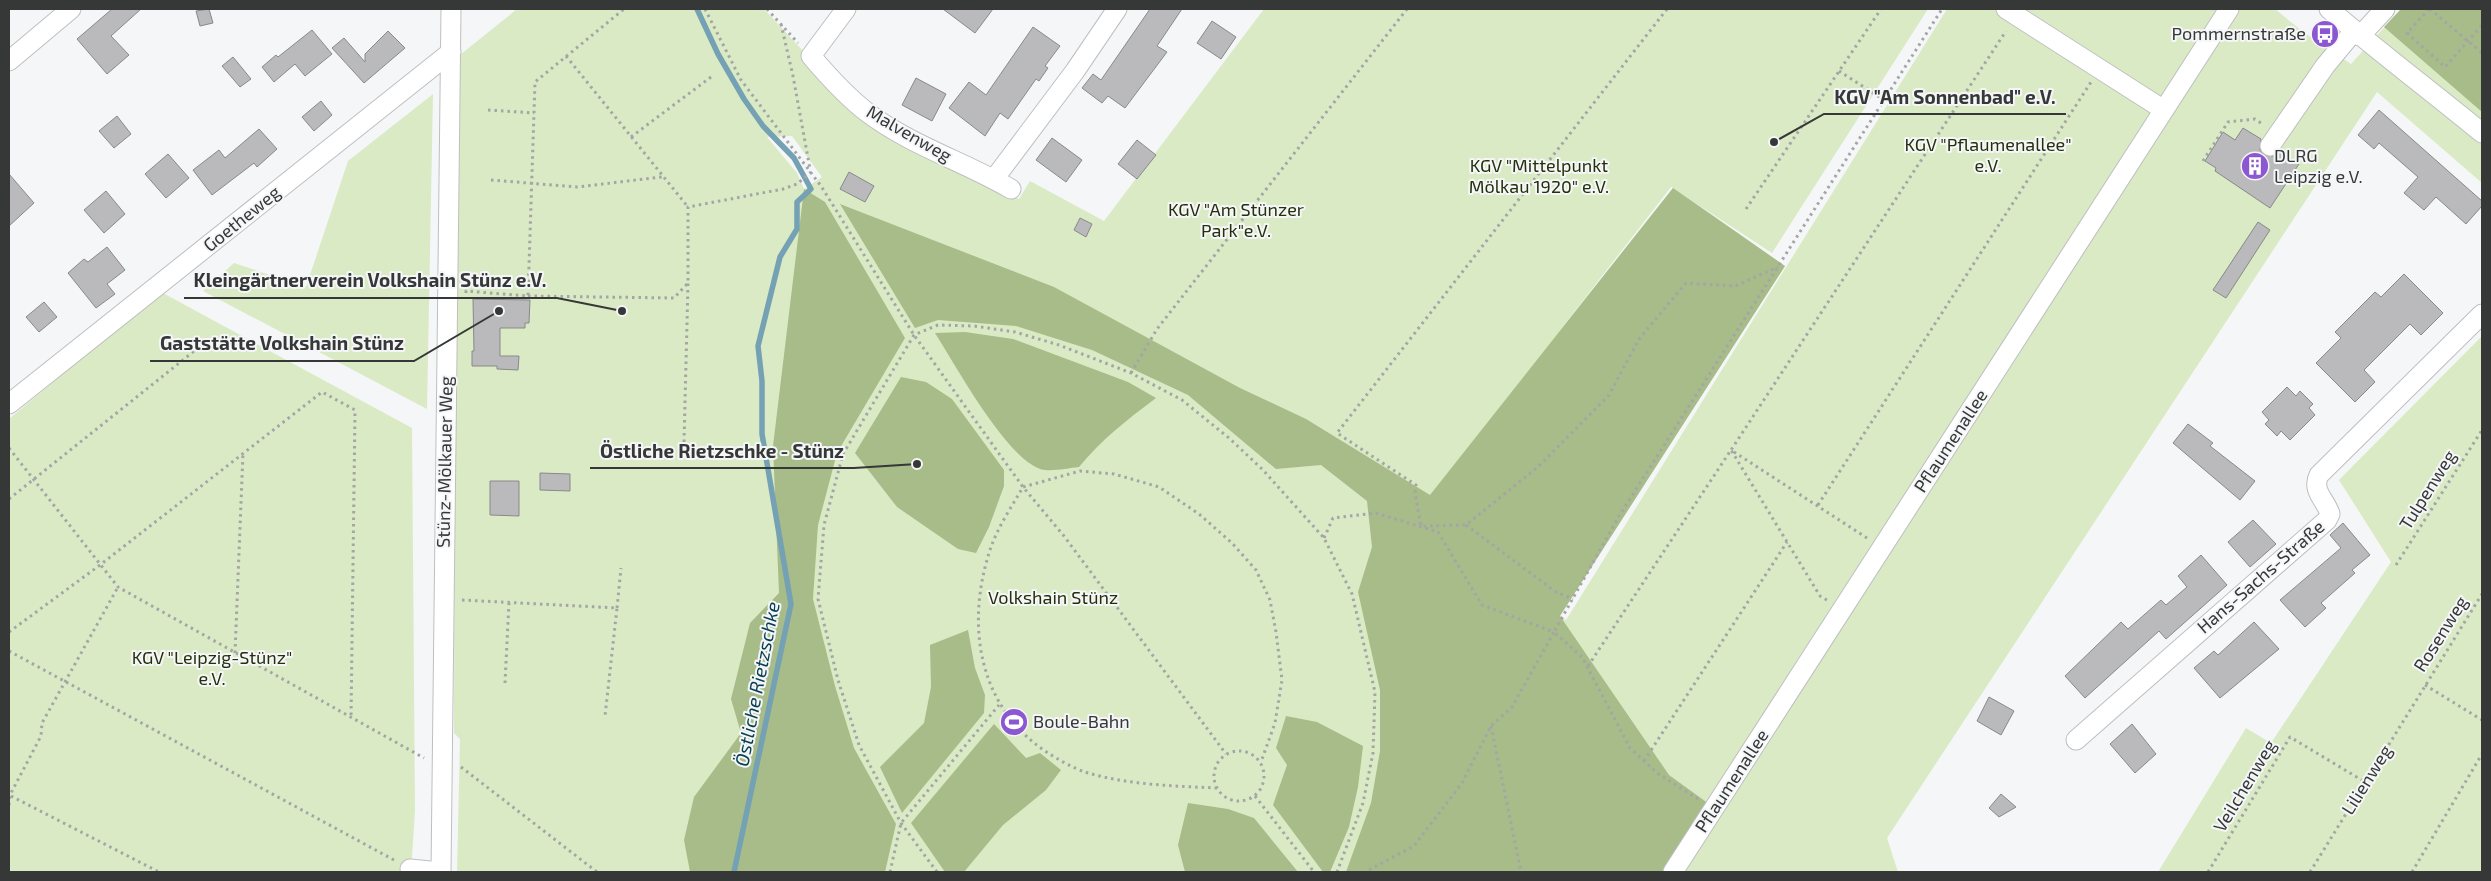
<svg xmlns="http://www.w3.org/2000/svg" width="2491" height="881" font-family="'Exo 2',sans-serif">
	<rect width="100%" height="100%" fill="#f5f6f8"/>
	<path fill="#daeac4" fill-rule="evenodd" d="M517,9H764L870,123L1019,199L1030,181L1104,221L1264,9H1928L1772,253L1694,202L1785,266L1560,615L1566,620L1947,9H2275L2302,31L2351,64L2401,9H2482V183L2377,92L1887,838L1898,872H457L460,739L454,733L455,59ZM792,136L822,177L804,189L797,173L767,137ZM1671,187L1673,188L1554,338Z
		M433,94L427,409L203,291L234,263L306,287L348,161Z
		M161,292L412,428L415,811L411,872H9V419Z
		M2482,336V872H2158L2246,728L2271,743L2391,562L2339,480Z"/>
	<path fill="#a7bc88" d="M2401,9H2482V112L2384,27Z
		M1673,188L1785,266L1560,616L1669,775L1709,804L1666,872H1346L1371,803L1380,751V690L1358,592L1372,547L1367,501L1321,465L1276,469L1188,395L1092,350L1016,326L938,320L915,328L840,204L1054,287L1240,388L1306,419L1430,495Z
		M804,189L825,202L905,338L837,453L818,525L813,599L835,686L854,748L896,824L885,872H690L684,840L694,797L741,733L731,699L750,623L779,593L773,446Z
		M965,332L1013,339L1128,382L1156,398C1128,419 1101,440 1079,467C1069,468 1055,471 1045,470C1010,466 955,364 935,333Z
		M901,377L926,382L952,399L1004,470V486L989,527L976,553L958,549L897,507L855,453Z
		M968,630L975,668L985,695L984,713L902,813L880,767L924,723L931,687L930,645Z
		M1286,716L1317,722L1363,746L1358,787L1349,827L1330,872H1323L1273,805L1287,765L1276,748Z
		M994,724L1026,758L1040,753L1061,770L1046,790L1003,825L964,872H945L911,823Z
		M1188,803L1228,809L1254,818L1298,872H1185L1178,845Z"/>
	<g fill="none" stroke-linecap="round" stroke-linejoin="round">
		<path stroke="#74a1b4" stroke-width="5.5" d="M697,9L718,54L744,99L763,126L794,158L811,189L797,202V229L780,257L758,346L762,381V434L791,604L734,872"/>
	</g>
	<path fill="#bababc" stroke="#88898a" d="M112,9H141L111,36L129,55L107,74L77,39Z
		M209,9L213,23L200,26L196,11Z
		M943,9H993L975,33Z
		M1150,9H1182L1157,46L1167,52L1125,108L1108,96L1102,103L1082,88L1093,74L1101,80Z
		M1212,21L1236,37L1221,59L1197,43Z
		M1033,27L1060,46L1045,66L1048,68L1039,81L1036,79L1008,119L1000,113L985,136L949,108L969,82L986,95Z
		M312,30L332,54L305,76L295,64L274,82L262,67L276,55L278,57Z
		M388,31L405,48L364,83L332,48L344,38L365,62V54Z
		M233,57L251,79L240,87L222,66Z
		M916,78L946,94L932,121L902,105Z
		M321,101L332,115L314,131L302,117Z
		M2379,110L2482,201V206L2466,224L2436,197L2424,210L2404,193L2418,177L2379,143L2374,149L2358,135Z
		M117,116L131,134L114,148L99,131Z
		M2243,128L2261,139L2260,150L2264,155L2274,156L2280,152L2299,164L2270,208L2215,171L2216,168L2205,161L2223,132L2235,140Z
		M259,129L277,149L257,167L254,163L212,195L193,170L219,150L225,158Z
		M1052,138L1082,160L1066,182L1036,160Z
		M1137,140L1156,155L1137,179L1118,164Z
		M168,154L189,178L166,198L145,174Z
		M849,172L874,186L865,202L840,189Z
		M9,174L34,203L9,226Z
		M106,191L125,214L104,233L84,210Z
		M1080,218L1092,224L1086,237L1074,230Z
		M2258,222L2270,230L2226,298L2213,290Z
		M107,247L125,270L107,284L115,294L96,308L68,273L84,259L88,262Z
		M2404,274L2443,313L2421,335L2410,324L2364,370L2375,382L2355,402L2316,363L2341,338L2335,332L2375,292L2381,297Z
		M473,299L530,300L529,323H525V328H500V356H519L518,370L497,369V366H472V351H474Z
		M44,302L57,317L39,332L26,317Z
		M2287,387L2296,396L2300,391L2313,404L2309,408L2315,415L2290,440L2281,431L2277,436L2265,424L2269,420L2262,412Z
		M2188,424L2213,443L2210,446L2255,481L2240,500L2173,443Z
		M540,473L570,474V491L540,490Z
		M490,481H519V516L490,515Z
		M2253,520L2276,544L2250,567L2228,542Z
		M2343,523L2370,555L2352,570L2355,573L2321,603L2326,608L2305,627L2280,600L2341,548L2330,535Z
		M2201,555L2227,585L2166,639L2159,631L2085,698L2065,676L2121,622L2128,629L2161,600L2166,605L2187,587L2178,576Z
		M2254,622L2279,649L2220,698L2194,668L2214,651L2218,655Z
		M1989,697L2014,711L2001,735L1977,721Z
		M2132,724L2156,754L2135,773L2110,744Z
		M2001,794L2016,807L1999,817L1989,808Z"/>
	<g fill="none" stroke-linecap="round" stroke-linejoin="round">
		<defs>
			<path id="minor" d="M846,9L811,56C828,76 847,97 868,113C912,146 965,162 1011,189
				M2006,9L2164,110
				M2329,9C2379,52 2431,91 2482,133
				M2360,36L2385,9
				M9,61L71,9
				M2270,146L2325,66L2354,31
				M994,179L1075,71L1117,9
				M9,404L451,52
				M2076,740L2327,520L2330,514C2326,500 2311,491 2319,475L2482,314
				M410,869L440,872
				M441,872L451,9
				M1673,872L2229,9"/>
		</defs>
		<use href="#minor" stroke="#bebfc0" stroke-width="21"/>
		<path stroke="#a4a5a6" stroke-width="3" stroke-dasharray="2.5 4" stroke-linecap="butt" d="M705,9L741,80L821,186L914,335L1023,487L1064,536L1226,754
			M767,9L798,43
			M1667,9L1337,433L1416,485L1415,493L1421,526L1466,525L1539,466L1609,395L1639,339L1686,283L1735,286L1778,267
			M2429,9L2407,33L2445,67L2482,25
			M2430,9L2482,53
			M781,24L793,76L810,169
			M566,56L688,207
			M1839,71L1884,100
			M488,110L534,113
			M631,137L711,77
			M2203,161L2228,122L2255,119L2261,123
			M491,180L577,187L662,177
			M1746,209L1881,9
			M466,293V291L528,296L535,82L624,9
			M528,296L674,298L688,283V207L783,189L797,184L811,172
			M1131,373L1157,329L1407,9
			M684,442L688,283
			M9,448L118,587L424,758
			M9,499L208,340
			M1818,505L2091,82
			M1466,525L1556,592L1573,599
			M1324,538L1333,518L1376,513L1438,532L1482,605L1554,632L1512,707L1491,726L1462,783L1414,846L1365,872
			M1867,538L1731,450L2006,31
			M2396,565L2482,430
			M462,600L617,608L605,716
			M617,608L621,568
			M9,632L100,565L322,392L355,410L351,718
			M9,651L394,860
			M235,653L243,453
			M1588,666L1731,450L1820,596L1827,600
			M505,683L509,602
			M2425,685L2482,720
			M1491,726L1521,872
			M1214 776a25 25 0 1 1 50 0a25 25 0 1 1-50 0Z
			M1644,761L1787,542
			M461,767L597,872
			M1217,788C1174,786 1127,785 1085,772C1073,768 1059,760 1048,753C977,707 965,623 991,547C998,527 1012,506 1023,487L1080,471L1114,474L1159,487L1199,514L1232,543L1256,570L1270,600L1276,632L1282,680L1275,723L1261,762
			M11,796L159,872
			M1255,796L1314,872
			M1698,799L1657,773L1630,748L1582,657L1554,632L1619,516L1942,9
			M9,805L10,795L41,736L42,723L118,587
			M890,872L901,823L999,705
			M937,872L901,823L859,745L838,680L818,599L824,525L843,454L914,335L938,325L974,326L1015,332L1059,345L1131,373L1182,400L1229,438L1262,469L1324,538L1352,594L1375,692L1373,753L1363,803L1337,872
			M2208,872L2290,737L2365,782
			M2310,872L2482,594
			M2412,872L2482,754"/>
		<use href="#minor" stroke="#fff" stroke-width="19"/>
	</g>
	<defs>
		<symbol id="bus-disc" viewBox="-11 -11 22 22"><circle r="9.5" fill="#8c58d1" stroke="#f5f6f8"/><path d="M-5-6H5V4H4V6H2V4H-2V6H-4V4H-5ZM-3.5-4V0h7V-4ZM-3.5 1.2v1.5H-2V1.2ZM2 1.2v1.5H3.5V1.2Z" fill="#fff"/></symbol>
		<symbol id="building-disc" viewBox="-11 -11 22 22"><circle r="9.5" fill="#8c58d1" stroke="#f5f6f8"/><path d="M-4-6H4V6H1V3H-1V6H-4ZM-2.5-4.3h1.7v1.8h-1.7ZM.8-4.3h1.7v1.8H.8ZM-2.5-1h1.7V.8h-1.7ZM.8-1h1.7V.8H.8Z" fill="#fff"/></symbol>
		<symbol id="stadium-disc" viewBox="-11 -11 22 22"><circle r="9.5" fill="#8c58d1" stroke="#f5f6f8"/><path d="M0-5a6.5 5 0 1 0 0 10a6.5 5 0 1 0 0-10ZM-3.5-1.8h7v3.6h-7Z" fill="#fff"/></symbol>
	</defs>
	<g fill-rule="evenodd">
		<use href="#bus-disc" x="2309" y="18" width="32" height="32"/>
		<use href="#building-disc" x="2239" y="150" width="32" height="32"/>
		<use href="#stadium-disc" x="998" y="706" width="32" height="32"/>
	</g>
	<g text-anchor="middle" stroke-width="4" stroke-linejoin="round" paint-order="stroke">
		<g font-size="18" fill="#363737" stroke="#f5f6f8" text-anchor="start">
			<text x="2306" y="40" text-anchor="end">Pommernstraße</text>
			<text x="2274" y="162">DLRG<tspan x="2274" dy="21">Leipzig e.V.</tspan></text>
			<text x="1033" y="728">Boule-Bahn</text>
		</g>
		<g font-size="18" fill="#363737" stroke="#f5f6f8">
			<text transform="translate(909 134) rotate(30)" y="6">Malvenweg</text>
			<text transform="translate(242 219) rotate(-39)" y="6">Goetheweg</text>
			<text transform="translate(1951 441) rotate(-57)" y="6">Pflaumenallee</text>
			<text transform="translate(445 462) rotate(-89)" y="6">Stünz-Mölkauer Weg</text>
			<text transform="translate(2428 490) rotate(-58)" y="6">Tulpenweg</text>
			<text transform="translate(2261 577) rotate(-41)" y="6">Hans-Sachs-Straße</text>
			<text transform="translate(2441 634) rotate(-58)" y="6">Rosenweg</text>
			<text transform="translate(2367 780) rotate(-58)" y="6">Lilienweg</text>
			<text transform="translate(1732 781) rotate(-57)" y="6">Pflaumenallee</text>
			<text transform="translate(2245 786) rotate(-59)" y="6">Veilchenweg</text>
		</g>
		<g font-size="18" fill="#233009" stroke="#f5f6f8">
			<text x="1988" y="151">KGV "Pflaumenallee"<tspan x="1988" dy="21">e.V.</tspan></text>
			<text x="1539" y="172">KGV "Mittelpunkt<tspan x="1539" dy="21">Mölkau 1920" e.V.</tspan></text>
			<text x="1236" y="216">KGV "Am Stünzer<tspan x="1236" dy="21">Park"e.V.</tspan></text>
			<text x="1053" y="604">Volkshain Stünz</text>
			<text x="212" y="664">KGV "Leipzig-Stünz"<tspan x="212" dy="21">e.V.</tspan></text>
		</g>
		<g font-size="19" font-style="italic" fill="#084053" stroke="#f5f6f8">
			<text transform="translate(757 684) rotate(-79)" y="7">Östliche Rietzschke</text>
		</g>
	</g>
	<path fill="none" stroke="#363737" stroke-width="2" d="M1774 142L1824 114H2066M622 311L557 298H184M499 311L414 361H150M917 464L854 468H590"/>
	<g fill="#363737" stroke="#f5f6f8" stroke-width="2">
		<circle cx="1774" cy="142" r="5"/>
		<circle cx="622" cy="311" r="5"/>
		<circle cx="499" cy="311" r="5"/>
		<circle cx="917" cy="464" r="5"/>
	</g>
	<g font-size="19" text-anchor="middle" font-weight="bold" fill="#363737" stroke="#f5f6f8" stroke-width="4" stroke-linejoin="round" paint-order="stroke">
		<text x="1945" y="104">KGV "Am Sonnenbad" e.V.</text>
		<text x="370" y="287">Kleingärtnerverein Volkshain Stünz e.V.</text>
		<text x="282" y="350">Gaststätte Volkshain Stünz</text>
		<text x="722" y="458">Östliche Rietzschke - Stünz</text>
	</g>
	<rect width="2491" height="881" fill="none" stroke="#363737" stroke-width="20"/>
</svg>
